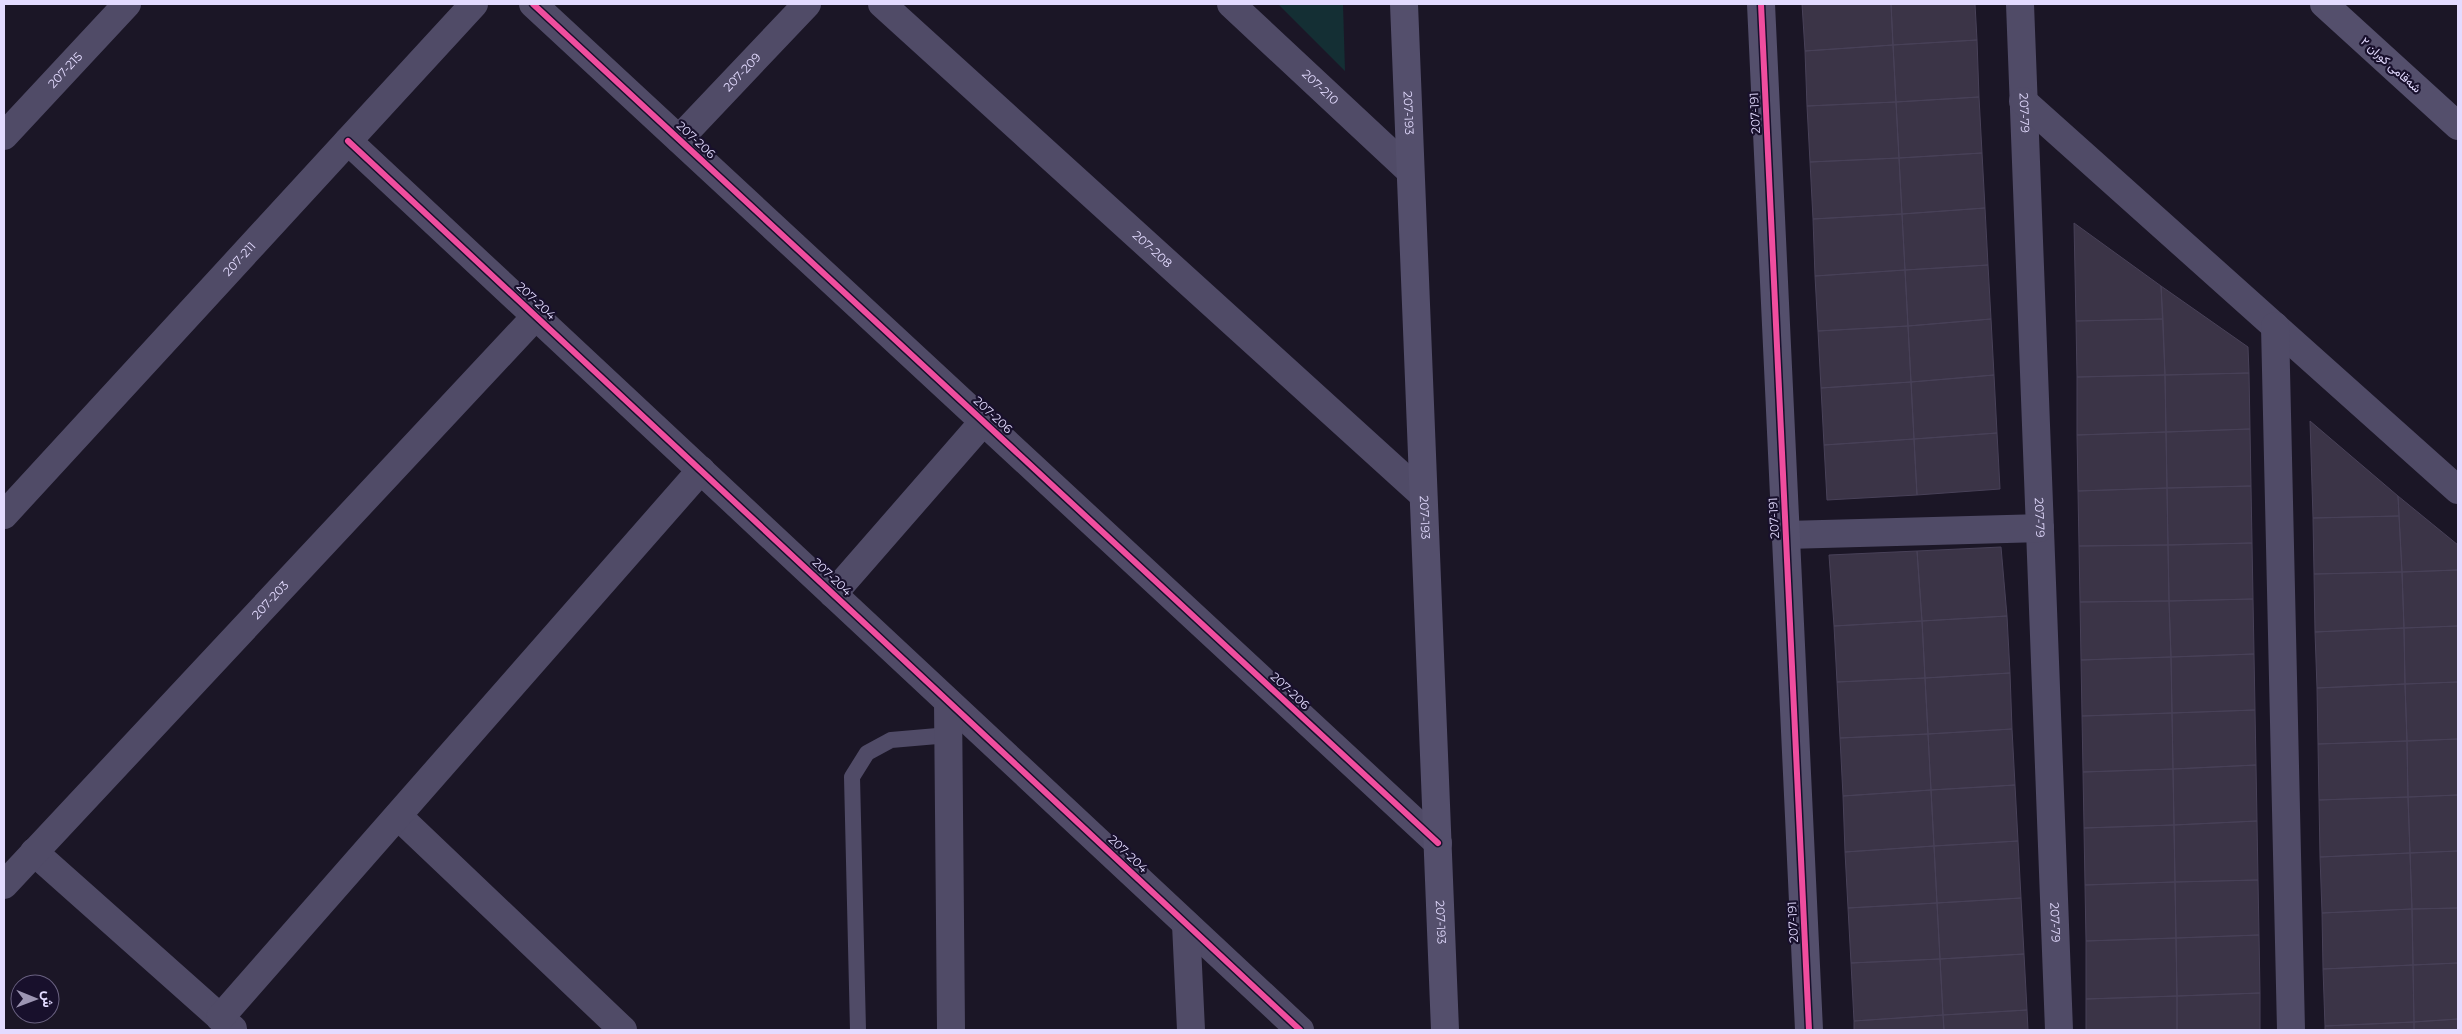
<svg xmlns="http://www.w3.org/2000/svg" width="2462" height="1034" font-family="Montserrat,Vazirmatn,sans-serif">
	<rect width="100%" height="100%" fill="#1b1626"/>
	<path fill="#142f34" d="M1278,4H1343L1345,71Z"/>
	<path fill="#3b3447" stroke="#484158" d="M1802,4H1891L1893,45L1805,51Z
		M1891,4H1975L1977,40L1893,45Z
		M1977,40L1979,97L1896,102L1893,45Z
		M1893,45L1896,102L1807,106L1805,51Z
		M1979,97L1982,153L1899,158L1896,102Z
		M1896,102L1899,158L1810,162L1807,106Z
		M1982,153L1985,208L1902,214L1899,158Z
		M1899,158L1902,214L1813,219L1810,162Z
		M1985,208L1988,265L1905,270L1902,214Z
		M1902,214L1905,270L1815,276L1813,219Z
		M2074,223L2161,286L2163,319L2076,321Z
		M1988,265L1991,319L1908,326L1905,270Z
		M1905,270L1908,326L1818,331L1815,276Z
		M2161,286L2248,347L2249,373L2165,375Z
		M1991,319L1994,375L1911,382L1908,326Z
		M2163,319L2165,375L2077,377L2076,321Z
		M1908,326L1911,382L1821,388L1818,331Z
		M2249,373L2250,429L2166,432L2165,375Z
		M1994,375L1997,433L1914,439L1911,382Z
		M2165,375L2166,432L2077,435V377Z
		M1911,382L1914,439L1824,445L1821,388Z
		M2310,421L2398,496L2399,516L2313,518Z
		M2250,429L2251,486L2167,488L2166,432Z
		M2166,432L2167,488L2078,491L2077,435Z
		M1997,433L2000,489L1917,495L1914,439Z
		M1914,439L1917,495L1827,500L1824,445Z
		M2251,486L2252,543L2168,545L2167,488Z
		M2167,488L2168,545L2079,546L2078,491Z
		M2398,496L2458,545V570L2402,572Z
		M2399,516L2402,572L2314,574L2313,518Z
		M2252,543L2253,599L2169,601L2168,545Z
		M2168,545L2169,601L2080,602L2079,546Z
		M2001,547L2007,616L1922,621L1917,551Z
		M1917,551L1922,621L1834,626L1829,555Z
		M2458,570V626L2404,628L2402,572Z
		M2402,572L2404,628L2315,632L2314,574Z
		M2253,599L2254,654L2171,657L2169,601Z
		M2169,601L2171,657L2081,660L2080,602Z
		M2007,616L2010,673L1925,678L1922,621Z
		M1922,621L1925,678L1837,682L1834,626Z
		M2458,626V682L2405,684L2404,628Z
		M2404,628L2405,684L2317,688L2315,632Z
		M2254,654L2255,710L2172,713L2171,657Z
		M2171,657L2172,713L2082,716L2081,660Z
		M2010,673L2012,729L1928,734L1925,678Z
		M1925,678L1928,734L1840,738L1837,682Z
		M2458,682V739L2407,741L2405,684Z
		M2405,684L2407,741L2318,744L2317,688Z
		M2255,710L2256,765L2173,769L2172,713Z
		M2172,713L2173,769L2083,772L2082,716Z
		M2012,729L2015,785L1931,790L1928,734Z
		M1928,734L1931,790L1843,796L1840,738Z
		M2458,739V795L2408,797L2407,741Z
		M2407,741L2408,797L2319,800L2318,744Z
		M2256,765L2257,821L2174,825L2173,769Z
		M2173,769L2174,825L2084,828L2083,772Z
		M2015,785L2018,841L1934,846L1931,790Z
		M1931,790L1934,846L1845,852L1843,796Z
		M2458,795V851L2410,853L2408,797Z
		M2408,797L2410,853L2320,857L2319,800Z
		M2257,821L2258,880L2175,882L2174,825Z
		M2174,825L2175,882L2085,885L2084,828Z
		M2018,841L2021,898L1937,903L1934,846Z
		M1934,846L1937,903L1848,908L1845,852Z
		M2458,851V908L2412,909L2410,853Z
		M2410,853L2412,909L2322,913L2320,857Z
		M2258,880L2259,935L2176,938L2175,882Z
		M2175,882L2176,938L2086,941L2085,885Z
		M2021,898L2024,954L1940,959L1937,903Z
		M1937,903L1940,959L1851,963L1848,908Z
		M2458,908V963L2413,965L2412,909Z
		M2412,909L2413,965L2323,969L2322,913Z
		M2259,935L2260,993L2177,996L2176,938Z
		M2176,938L2177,996L2086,999V941Z
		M2024,954L2027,1010L1943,1015L1940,959Z
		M1940,959L1943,1015L1854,1021L1851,963Z
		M2458,963V1019L2414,1022L2413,965Z
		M2413,965L2414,1022L2325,1026L2323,969Z
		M2260,993V1030H2177V996Z
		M2177,996V1030H2086V999Z
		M2027,1010L2028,1030H1944L1943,1015Z
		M1943,1015L1944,1030H1854V1021Z
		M2458,1019V1030H2414V1022Z
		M2414,1022V1030H2325V1026Z"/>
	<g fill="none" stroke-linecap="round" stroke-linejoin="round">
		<path stroke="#504b67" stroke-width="16" d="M858,1030L852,777L867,753L891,740L949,735"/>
		<g stroke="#504b67" stroke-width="28">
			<path d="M533,4L1438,843"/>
			<path id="s1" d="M882,4L1423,495"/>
			<path id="s2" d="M1231,4L1410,171"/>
			<path id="s3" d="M2020,4L2059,1030"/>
			<path d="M2023,101L2458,490"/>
			<path id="s4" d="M4,136L127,4"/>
			<path id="s5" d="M679,139L807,4"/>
			<path d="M348,141L1300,1030"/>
			<path d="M2275,326L2291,1030"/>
			<path id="s6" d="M4,515L474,4"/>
			<path d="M1786,535L2040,528"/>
			<path d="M833,594L984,421"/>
			<path d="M948,702L951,1030"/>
			<path d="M398,816L623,1030"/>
			<path d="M34,852L233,1029"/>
			<path id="s7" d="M4,885L536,316"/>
			<path d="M1186,924L1191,1030"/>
			<path d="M220,1018L701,470"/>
		</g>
		<g stroke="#544f6c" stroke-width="28">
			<path id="s8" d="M1404,4L1445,1030"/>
			<path d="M1761,4L1809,1030"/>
			<path d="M2324,4L2458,126"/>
		</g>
		<defs>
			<path id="cycleway" d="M533,4L1438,843
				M1761,4L1809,1030
				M348,141L1300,1030"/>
		</defs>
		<use href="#cycleway" stroke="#18102c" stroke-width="9"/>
		<use href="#cycleway" stroke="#ef4d9e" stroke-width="6"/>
	</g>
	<g text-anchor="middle" stroke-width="4.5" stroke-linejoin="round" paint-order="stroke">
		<g font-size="12" fill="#e3dbff" stroke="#18102c">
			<text transform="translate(2391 65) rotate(42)" y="4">شەقامی کوران ٢</text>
			<text dy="4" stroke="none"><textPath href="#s4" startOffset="90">207-215</textPath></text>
			<text dy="4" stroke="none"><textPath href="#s5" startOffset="92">207-209</textPath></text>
			<text dy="4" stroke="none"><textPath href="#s2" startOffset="122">207-210</textPath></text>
			<text dy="4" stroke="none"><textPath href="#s8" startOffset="109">207-193</textPath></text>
			<text dy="4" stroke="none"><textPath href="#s3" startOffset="109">207-79</textPath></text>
			<text transform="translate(1755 113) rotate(-93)" y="4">207-191</text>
			<text transform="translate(696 140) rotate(43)" y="4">207-206</text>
			<text dy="4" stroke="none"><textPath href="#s1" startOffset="365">207-208</textPath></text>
			<text dy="4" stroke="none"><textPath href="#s6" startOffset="348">207-211</textPath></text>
			<text transform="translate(536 301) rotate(43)" y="4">207-204</text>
			<text transform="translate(993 415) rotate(43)" y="4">207-206</text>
			<text dy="4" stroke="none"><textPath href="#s8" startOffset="514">207-193</textPath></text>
			<text dy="4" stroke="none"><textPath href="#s3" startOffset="514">207-79</textPath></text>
			<text transform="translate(1774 518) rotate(-93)" y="4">207-191</text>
			<text transform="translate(832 577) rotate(43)" y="4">207-204</text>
			<text dy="4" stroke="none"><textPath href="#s7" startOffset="390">207-203</textPath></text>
			<text transform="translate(1290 691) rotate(43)" y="4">207-206</text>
			<text transform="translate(1128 854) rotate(43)" y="4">207-204</text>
			<text dy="4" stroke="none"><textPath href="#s8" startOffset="919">207-193</textPath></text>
			<text transform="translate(1793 922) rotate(-93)" y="4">207-191</text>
			<text dy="4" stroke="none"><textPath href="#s3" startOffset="919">207-79</textPath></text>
		</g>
	</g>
	<rect width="2462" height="1034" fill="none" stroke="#e3dbff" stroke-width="10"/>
	<g transform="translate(35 999) rotate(91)"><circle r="24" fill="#18102c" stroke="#696180"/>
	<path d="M0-4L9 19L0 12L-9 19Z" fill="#9d96b3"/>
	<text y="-8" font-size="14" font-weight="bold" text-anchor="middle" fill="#e3dbff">ش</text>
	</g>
</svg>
